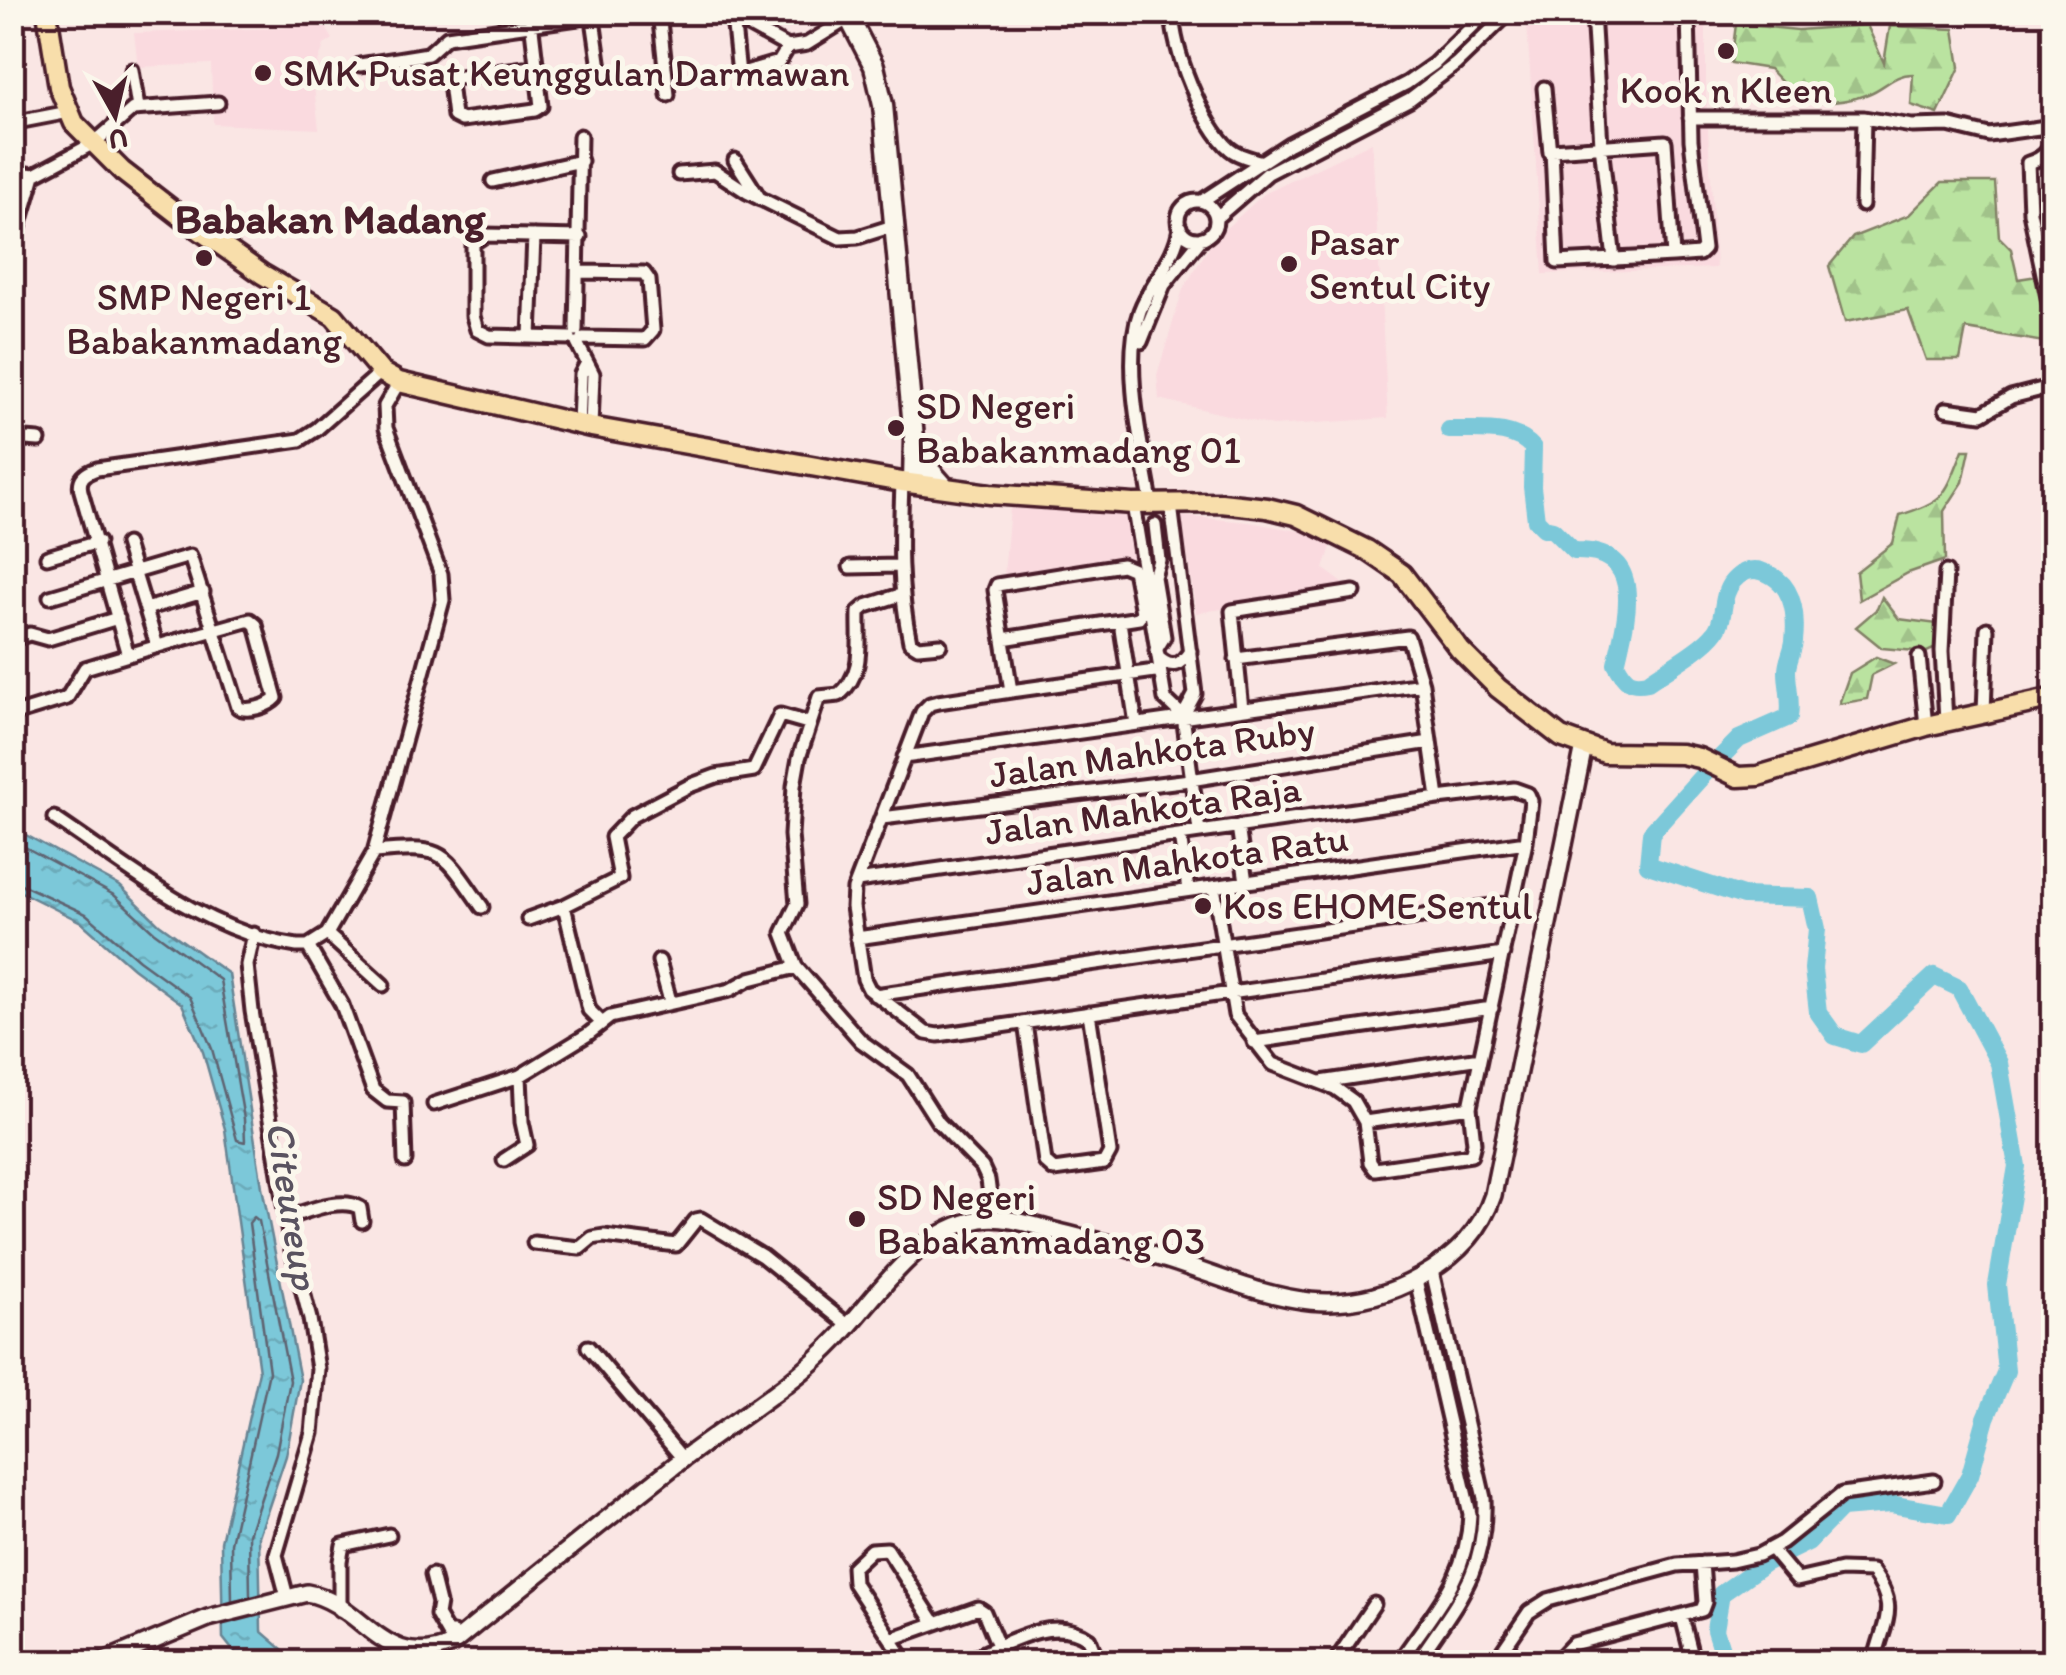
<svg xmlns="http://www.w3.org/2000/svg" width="2066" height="1675" font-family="Itim,sans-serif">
	<defs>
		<pattern id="forest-firs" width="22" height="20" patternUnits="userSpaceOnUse" patternTransform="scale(2.5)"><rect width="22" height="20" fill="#bae3a0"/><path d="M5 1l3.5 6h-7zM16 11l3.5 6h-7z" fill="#a1c28a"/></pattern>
		<pattern id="water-ripples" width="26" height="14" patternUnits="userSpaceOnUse" patternTransform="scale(2.5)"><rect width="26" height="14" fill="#7bc8d9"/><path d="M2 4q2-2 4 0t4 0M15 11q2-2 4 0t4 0" fill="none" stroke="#6cabba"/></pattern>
	</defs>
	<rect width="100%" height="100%" fill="#fae6e4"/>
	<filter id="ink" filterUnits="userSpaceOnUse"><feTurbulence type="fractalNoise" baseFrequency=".01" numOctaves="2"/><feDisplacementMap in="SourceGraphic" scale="20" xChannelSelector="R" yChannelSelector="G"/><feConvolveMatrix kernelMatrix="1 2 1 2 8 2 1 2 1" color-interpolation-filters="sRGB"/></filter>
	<g filter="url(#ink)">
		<path fill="#fadadf" d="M1586,12L1616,20L1669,25L1706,22V96L1716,268L1543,274L1527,24L1520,16L1524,13Z
			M301,22L323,23L333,39L324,45L313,78L319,129L213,124L211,64L138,67L134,33L283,28Z
			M1372,142L1388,418L1273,426L1159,399L1157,375L1183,289L1214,239L1264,194Z
			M1010,508L1129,513L1136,557L1004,574Z
			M1181,516L1248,522L1311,533L1332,543L1324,569L1351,589L1196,613Z"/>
		<path fill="url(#forest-firs)" stroke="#828166" stroke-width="2.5" d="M1736,24L1798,30L1867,25L1884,63L1890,26L1954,29L1960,67L1938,114L1911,105L1913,74C1893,74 1885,88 1868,94C1845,103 1825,103 1801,102L1769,69L1731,63Z
			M1942,182H1995L1999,237L2011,249L2018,279L2049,274L2053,265V335L2044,342L1966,329L1960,360H1926L1908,310L1845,322L1829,266L1853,237L1909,215Z
			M1963,450H1970L1963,482L1944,511L1945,560L1908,573L1859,600L1856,572L1893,543L1900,515C1947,501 1945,494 1963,450Z
			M1882,597L1899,619L1938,624V647L1927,652L1882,648L1856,627L1877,609Z
			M1876,657L1894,664L1872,675L1867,699L1839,704L1850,673Z"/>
		<path fill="url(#water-ripples)" stroke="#678493" stroke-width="2.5" d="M13,828L120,886L159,924L229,974L262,1187L300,1380L286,1456L259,1536L261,1631L297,1662H242L223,1638L221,1542L259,1371L225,1129L203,1052L182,1004L133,968L81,922L13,888Z"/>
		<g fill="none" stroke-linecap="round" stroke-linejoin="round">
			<path stroke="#5e6371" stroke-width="2.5" d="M12,840L114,895L153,931L220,980L244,1119L245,1142L237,1140L212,1049L190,997L139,960L86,914L12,880
				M232,1602L231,1543L269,1372L249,1223L254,1217L259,1221L290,1381L276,1453L249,1534L250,1597"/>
			<path stroke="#7bc8d9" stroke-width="18" d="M1449,430C1477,431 1514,425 1533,448L1532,487L1536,520L1544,528L1553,530L1574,551C1647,549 1627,617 1616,664C1625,680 1629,686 1648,682C1666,669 1703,649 1716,631C1726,617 1720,596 1733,581C1740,573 1750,568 1761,571C1793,581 1797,612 1794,641C1793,651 1787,661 1787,671C1787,687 1792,700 1789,717L1739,739L1705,773L1651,833L1648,865L1743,896L1810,898L1817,929L1813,969L1818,1012L1835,1036L1861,1044L1934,976L1959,988L1999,1063L2017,1166L1997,1285L2006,1371L1986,1418L1970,1475L1948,1514L1890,1504L1841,1508L1808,1542L1765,1563L1721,1594L1715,1630L1725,1662"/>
			<defs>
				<path id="minor" d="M530,12L541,106L535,110L462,120L454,116L450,83L454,78L538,66
					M592,12L600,68
					M659,12L668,95
					M724,12L788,47L807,44L849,18
					M1173,12C1170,45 1204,128 1230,149C1238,156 1249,158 1259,161
					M1593,12L1601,145L1614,260
					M733,17L739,74L779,62L788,47
					M360,65L428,54L447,37L592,16L644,12
					M132,70L138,108
					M1544,88L1550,153
					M1690,118H1864L1912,126L1948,125L1989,135L2046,127L2051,130C2053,149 2045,158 2028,163L2030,212L2054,326
					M12,123L69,112
					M1665,142L1673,256L1557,262L1552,150Z
					M735,160L760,199
					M12,172L34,175
					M679,174L715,171L747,192L840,238L858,237L893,226
					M493,181L581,161
					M1202,201L1289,144L1407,83L1434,64L1487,12
					M1178 220a19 19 0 1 1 38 0a19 19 0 1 1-38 0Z
					M1862,205L1864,118
					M1216,218L1268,173L1410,99L1456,64L1510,12
					M12,251L34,175L94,143L133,109L218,103
					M1673,256L1699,254L1704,249L1691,140L1688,12
					M579,272L644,273L649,280L653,330L645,339L583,338
					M576,330L580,136
					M530,337L534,236
					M570,338L489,336L477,330L473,316V243L485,235L580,237
					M1141,342L1164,285L1202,238
					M577,343L593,374L591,427
					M1946,409L1982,414L2011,397L2054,386
					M579,424L581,374L587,363
					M12,438L39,440
					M902,482C900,540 898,584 910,642L918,647L940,645
					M1150,496C1141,444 1122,361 1140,311C1151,281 1176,259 1180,227
					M1133,504L1165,699L1183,716
					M1171,505L1195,694L1183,716
					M1155,525L1159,560L1154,577L1164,637L1156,650
					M126,544L157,646
					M47,557L98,542
					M850,567L898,566
					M146,609L203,592
					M1120,622L1136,724
					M12,639L30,634L48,639L118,618
					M1003,639L1139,618L1142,612L1134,570L1122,565L997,585L995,590L1011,691L938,702L930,704L922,712L854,889L853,907L864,979L869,989L926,1033L938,1035L1503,954
					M128,655L81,491C78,478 85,473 97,469L300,440L317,429L381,372
					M1158,657C1172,670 1181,665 1190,651
					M1919,657L1926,726
					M1011,691L1155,671
					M1242,709L1232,611L1354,592
					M1984,713L1987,629
					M12,715L67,698L85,668C140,651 195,635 250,620L256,625L276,698C269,706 247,713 238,707L190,556L50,597
					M1183,716L1199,831
					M1946,721L1942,651L1946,572
					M904,757L1422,684
					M54,818C128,867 205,933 297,946H308L327,934L374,852L443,600L441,574L386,428L385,406L399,382
					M882,818L1190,780L1430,742
					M1238,826L1246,882
					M1180,835L1188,890
					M374,852C446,846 441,849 482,907
					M857,881L1438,798
					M1214,887L1235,1015L1273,1064L1335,1088L1353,1101L1365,1122L1370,1162L1375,1169L1471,1155L1474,1143L1470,1107L1526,842L1531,801L1528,794L1514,789L1438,798L1422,684L1408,637L1236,659
					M564,906L589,1010L602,1023
					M528,919L564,906L620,878L612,837L632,816L689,786L716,776L754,770L780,715L808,723
					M254,934L247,965L252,1011L291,1246L310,1319L318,1369L312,1433L276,1555L287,1597
					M327,934L383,985
					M857,938L1526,842
					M308,946L342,1005L373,1090L387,1101L403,1102L405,1161
					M659,961L670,1001
					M796,967L783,933L797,904L791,835L794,786L799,758L819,697L839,695C865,673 858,643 859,612L866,606L900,595
					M875,995L1513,903
					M1025,1023L1045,1162L1054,1170L1104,1163L1110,1152L1089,1013
					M1254,1042L1492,1008
					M1321,1082L1480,1058
					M434,1104L520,1076
					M1365,1122L1470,1107
					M504,1160L527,1145L522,1122L520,1076L587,1035L610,1017L730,990L750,979L796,967L861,1041L908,1075L938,1122L982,1167L988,1180L993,1218
					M286,1218C306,1212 341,1196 360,1208L362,1221
					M534,1243L580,1248L592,1238L604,1236L676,1245L696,1220L701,1219L762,1256L849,1326
					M588,1347L683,1459
					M1771,1549L1797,1580L1841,1570L1872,1571C1898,1607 1886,1617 1876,1655L1882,1662
					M432,1575L439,1603L437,1615L448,1634L453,1633L459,1639
					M340,1610V1561L343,1545L389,1535
					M1682,1617L1692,1656L1688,1662
					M891,1639L978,1608L984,1612L999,1648
					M906,1662L854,1583L853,1567L871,1550L887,1549L934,1622
					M965,1662C1000,1647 1052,1612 1089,1639L1098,1662
					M1335,1662L1374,1604
					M1399,1662C1434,1610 1467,1580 1470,1514L1416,1280
					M1417,1662C1456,1603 1487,1573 1484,1498L1432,1271
					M1495,1662L1529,1612L1548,1600L1677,1565L1732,1561L1758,1555L1782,1542L1842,1494L1934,1481
					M1556,1662L1573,1644L1702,1610L1705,1602L1702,1563"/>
				<path id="tertiary" d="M102,1662L208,1618L307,1593C363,1603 385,1675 452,1644C528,1582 605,1520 683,1459C734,1420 794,1385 838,1338C879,1294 917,1230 981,1219C1008,1215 1037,1227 1063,1233C1094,1241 1127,1247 1158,1257C1251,1285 1324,1331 1420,1277C1454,1258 1481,1232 1493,1195L1584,746"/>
				<path id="secondary" d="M846,12L874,66L883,105L914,438L913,483
					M916,443L929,469L943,485"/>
				<path id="primary" d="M47,12L59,87L74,123L122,171L184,219L262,274L334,316L381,372L399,382L591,427L902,482L990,494L1133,504L1221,503L1267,508L1296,515L1367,550L1402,574L1460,650L1498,688L1561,737L1605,753L1681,754L1699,758L1738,777L1758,776L1926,726L2054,698"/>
			</defs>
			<use href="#minor" stroke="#4a1f2b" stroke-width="19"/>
			<use href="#tertiary" stroke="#4a1f2b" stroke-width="22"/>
			<use href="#secondary" stroke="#4a1f2b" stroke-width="25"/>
			<use href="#primary" stroke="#4a1f2b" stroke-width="25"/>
			<use href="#minor" stroke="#fbf7ec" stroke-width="11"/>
			<use href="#tertiary" stroke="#fbf7ec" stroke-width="15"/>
			<use href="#secondary" stroke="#fbf7ec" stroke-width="18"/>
			<use href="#primary" stroke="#f8deab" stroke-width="18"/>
		</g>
	</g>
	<g fill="#4a1f2b" stroke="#fbf7ec" stroke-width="4">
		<circle cx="1726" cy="51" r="10"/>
		<circle cx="263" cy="73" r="10"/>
		<circle cx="204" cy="258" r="10"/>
		<circle cx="1289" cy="264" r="10"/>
		<circle cx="896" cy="428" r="10"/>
		<circle cx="1203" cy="906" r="10"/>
		<circle cx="857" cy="1219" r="10"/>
	</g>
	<g text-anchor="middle" stroke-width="10" stroke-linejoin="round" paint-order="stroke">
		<g font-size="38" fill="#4a1f2b" stroke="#fbf7ec" text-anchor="start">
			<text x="283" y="86">SMK Pusat Keunggulan Darmawan</text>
			<text x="1726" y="103" text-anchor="middle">Kook n Kleen</text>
			<text x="1309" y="255">Pasar<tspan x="1309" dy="44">Sentul City</tspan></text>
			<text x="204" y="310" text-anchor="middle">SMP Negeri 1<tspan x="204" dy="44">Babakanmadang</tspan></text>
			<text x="916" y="419">SD Negeri<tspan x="916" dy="44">Babakanmadang 01</tspan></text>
			<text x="1223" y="919">Kos EHOME Sentul</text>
			<text x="877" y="1210">SD Negeri<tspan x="877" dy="44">Babakanmadang 03</tspan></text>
		</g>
		<g font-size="38" fill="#4a1f2b" stroke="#fbf7ec">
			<text transform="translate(1152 752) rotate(-8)" y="13">Jalan Mahkota Ruby</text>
			<text transform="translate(1143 810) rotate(-8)" y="13">Jalan Mahkota Raja</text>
			<text transform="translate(1187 860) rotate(-8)" y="13">Jalan Mahkota Ratu</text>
		</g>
		<g font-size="40" font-style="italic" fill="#59525f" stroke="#fbf7ec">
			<text transform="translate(293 1205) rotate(81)" y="14">Citeureup</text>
		</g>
		<g font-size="42" font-weight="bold" fill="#4a1f2b" stroke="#fbf7ec">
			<text x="330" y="233">Babakan Madang</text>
		</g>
	</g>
	<rect width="2066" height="1675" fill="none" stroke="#fbf7ec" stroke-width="50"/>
	<rect x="25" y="25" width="2016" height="1625" fill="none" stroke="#4a1f2b" stroke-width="4" filter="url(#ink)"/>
	<g transform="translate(115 115) rotate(172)" stroke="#fbf7ec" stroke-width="8" paint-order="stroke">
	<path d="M0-8L18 38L0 25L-18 38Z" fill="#4a1f2b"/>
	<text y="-15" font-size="28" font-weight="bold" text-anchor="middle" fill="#4a1f2b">U</text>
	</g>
</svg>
